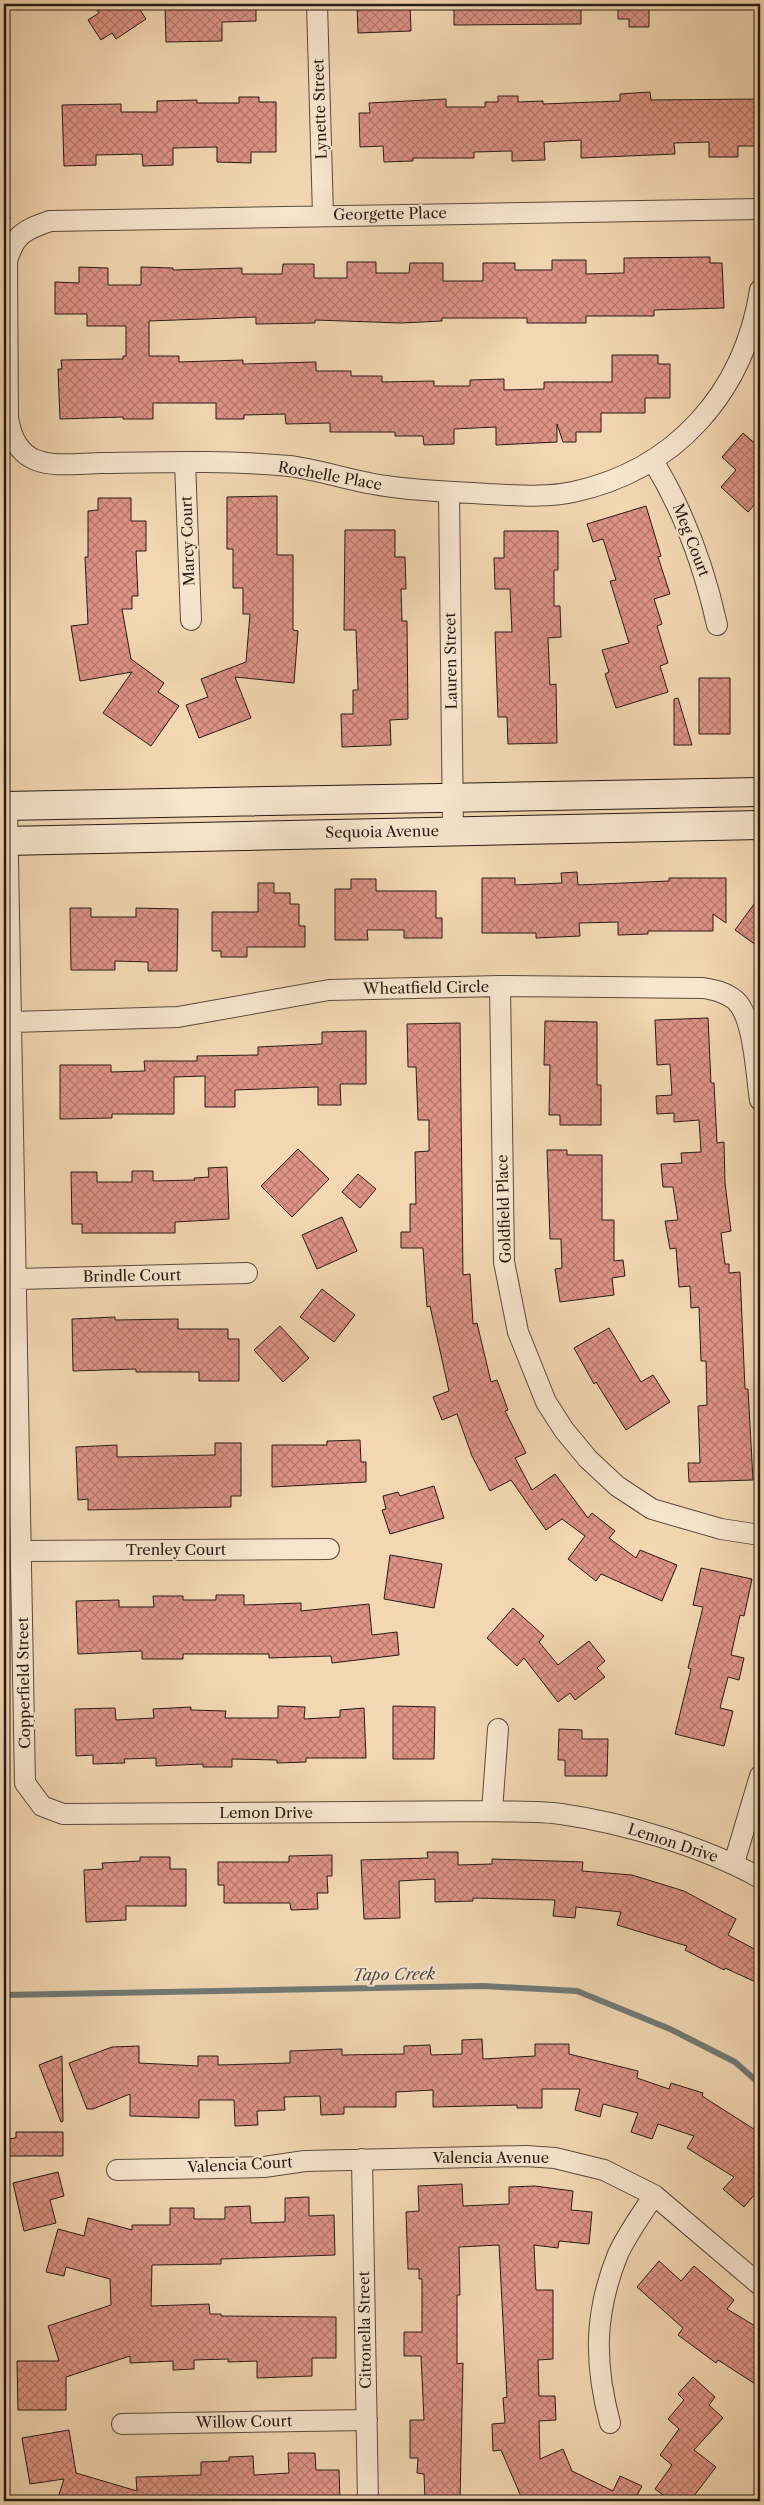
<svg xmlns="http://www.w3.org/2000/svg" width="764" height="2505" font-family="'Libre Caslon Text',serif">
	<defs>
		<pattern id="building-cross-hatch" width="8" height="8" patternUnits="userSpaceOnUse" patternTransform="scale(1.25)"><rect width="8" height="8" fill="#de9385"/><path d="M0 0l8 8M0 8l8-8" fill="none" stroke="#b4776c"/></pattern>
	</defs>
	<rect width="100%" height="100%" fill="#f2d7b2"/>
	<filter id="stains"><feTurbulence type="fractalNoise" baseFrequency=".004" numOctaves="4"/><feColorMatrix values="0 0 0 0 .2 0 0 0 0 .09 0 0 0 0 .02 0 0 0 .5 -.17"/></filter>
	<radialGradient id="worn" r=".72"><stop offset=".6" stop-color="#630" stop-opacity="0"/><stop offset="1" stop-color="#630" stop-opacity=".3"/></radialGradient>
	<g fill="none" stroke-linecap="round" stroke-linejoin="round">
		<path stroke="#707976" stroke-width="6" d="M4,1995L483,1986L577,1991L670,2029L735,2062L760,2084"/>
	</g>
	<path fill="url(#building-cross-hatch)" stroke="#281b15" d="M93,4H136L146,19L116,39L112,33L101,40L88,20L99,13Z
		M196,4H256V21L222,22V41L166,42L165,6H196Z
		M357,4H410L411,31L358,33Z
		M454,4H581V24L454,25Z
		M618,4H649V27H629V19H618Z
		M650,92L651,100L760,99V146H738V157H709V142L674,143L675,154L581,158V140L544,142L545,160L512,161V151L474,152V158H413V161L384,162L383,146L360,147L359,113H370L369,103L446,99V107H485V102H498V96H518V102L543,101V104L620,101V94Z
		M239,97H259V102H276V152H251V163L217,162V147L173,148V165L143,166L142,154L96,155V165L64,166L62,105L121,104V112H157V101L197,100V103H239Z
		M710,257V263H722L724,308L654,310V316H586V323H527V318H442V321L401,323L315,320V323L256,324V317L149,321V356H179V362L243,360V364L316,362V371H351V376H382V382L434,381V386H470V380L504,379V390L544,389V382H612V355H658V364H670V398H645V413H601V432H576V442H563L557,424V442L496,445V427L454,429V444L424,445L423,436H395V432H330V423L286,424L285,414L244,415V419H216V403H153V419H123V417L60,419L58,369H62L61,360L123,359V356H126V326H87V314H55V282L79,283V267L108,268V285H141V267L173,268V270L242,268V274H282L283,264H314V278H347V262H376V273H409L410,263H443V281H483V263H515V270H552V260H586V274L624,273V258Z
		M743,433L760,448V498L748,512L721,487L736,470L722,457Z
		M277,496V555H293V630L298,631L294,683L235,677L251,718L199,738L186,705L208,697L201,679L246,662L250,614H243V588H233V549H227V497Z
		M98,498H131V521H146V551H136L138,596H132V609H122L131,659L164,683L158,692L179,706L151,746L103,713L132,672L80,681L71,626L88,624L85,557H88V511L98,510Z
		M646,506L661,556L658,557L670,594L654,599L662,624L657,626L668,663L660,666L668,692L616,708L605,674L609,672L602,650L629,643L610,581L616,580L603,539L593,542L587,524Z
		M345,530H395V557H405L406,589H401L402,621H407L408,719L390,720L391,745L342,747L341,714H353V690H358L356,630H344Z
		M504,531H558V570H554V606H560L561,637L548,638L550,685L556,684L557,743L508,744L507,717H498L495,632H512L510,589H495L494,558H504Z
		M699,678H730V734H699Z
		M678,698L692,745H674V699Z
		M577,872L578,885L669,881V878H726V923L713,914V931H648V934L618,935V922L579,923L580,936L536,938V933H482V878H515V885L562,883L561,873Z
		M351,879H376V891H436V918H442V938H404V930H367L368,940H335V889H351Z
		M258,883H274V893H290V904H299V926H305V947H247V957H221V951H212V912H258Z
		M760,896V948L735,930Z
		M70,908H91V917H136V908L178,909L177,971H148V962L115,961V970H71Z
		M708,1018L711,1083H714L717,1143L724,1142L725,1183L731,1231L721,1233L725,1264H729V1273L740,1272L745,1389H748L753,1480L689,1482L688,1463H700L698,1406L707,1405L706,1361H701L699,1307L691,1308L690,1286L679,1287L676,1248L670,1249L665,1221L678,1220L673,1187H663L661,1164L682,1163L681,1153L701,1152L699,1120L674,1122V1113L657,1114L656,1096L672,1095L670,1064L657,1065L655,1020Z
		M545,1021L597,1022V1085H601V1125H560V1115H549L550,1065H544Z
		M460,1023L463,1275L470,1274L473,1324L477,1323L491,1382L497,1380L508,1410L505,1411L526,1453L515,1458L532,1490L555,1474L588,1518L592,1513L615,1531L609,1538L636,1558L640,1550L677,1565L662,1601L601,1574L596,1581L568,1559L585,1536L562,1519L546,1530L511,1480L490,1491L472,1456L457,1414L442,1420L433,1397L449,1391L430,1306L427,1307L423,1248H401V1232H410V1204H416L415,1152L429,1151V1120H418L416,1067H408L407,1024Z
		M366,1031V1084H340L341,1105H318V1087L235,1090V1107H205V1076L174,1077V1114H112V1118L60,1119V1065H111V1072L145,1071L144,1061H197V1056L258,1055V1047L322,1044V1032Z
		M298,1149L329,1179L292,1217L261,1186Z
		M547,1150H567V1155H602V1220H614V1261L623,1260L625,1276L612,1278L614,1295L560,1302L555,1269L562,1268L561,1239H550Z
		M227,1167L229,1219L175,1222V1233H82V1224H72L71,1172H97V1182H132V1171H153V1181L195,1180L194,1178L209,1177L208,1168Z
		M358,1174L376,1189L360,1208L342,1192Z
		M342,1217L357,1251L317,1269L302,1235Z
		M322,1289L355,1315L334,1342L300,1317Z
		M115,1317V1320L178,1319V1329H228V1339H239V1381H199V1372H136V1369L73,1371L72,1319Z
		M280,1326L309,1358L283,1382L254,1350Z
		M609,1328L641,1382L653,1375L670,1402L626,1430L596,1382L594,1384L574,1348Z
		M360,1440L361,1462H366V1482L272,1487V1445H327V1441Z
		M215,1443H241V1496H231V1507L88,1510V1499L78,1500L76,1447L117,1445V1457L215,1455Z
		M434,1486L444,1518L390,1534L382,1510L386,1509L383,1496L398,1492L400,1496Z
		M390,1555L442,1564L434,1608L384,1599Z
		M701,1568L752,1579L744,1616L740,1615L731,1655L744,1658L739,1680L728,1677L720,1708L733,1711L724,1746L675,1734L691,1669L688,1668L703,1607L693,1605Z
		M216,1595H244V1605L301,1603V1611L369,1604L372,1635L397,1632L399,1655L332,1663L331,1656L269,1658V1654H183V1659H142V1651L78,1654L76,1601L119,1600V1607H154L153,1596H183V1600H216Z
		M513,1608L544,1636L539,1642L558,1665L589,1641L605,1661L597,1668L605,1677L575,1700L570,1693L558,1702L524,1658L517,1666L487,1638Z
		M278,1706L305,1707L304,1719L340,1717V1710L364,1708L366,1758H306V1762L277,1763V1760L232,1759V1767H203V1764L156,1766V1758L124,1759L125,1763L93,1764V1755L76,1756L75,1709L115,1708L116,1720L154,1718L153,1709L191,1707V1710L226,1711L225,1718H278Z
		M393,1706L435,1707L434,1759H393Z
		M559,1729L582,1730V1739H608L607,1776H565V1760H558Z
		M427,1852H458V1865L492,1864V1859L583,1862L582,1871L632,1875L684,1891L736,1919L728,1935L760,1952V1984L725,1968L724,1970L685,1950L687,1946L617,1925L621,1912L576,1907L575,1918L553,1916L555,1900L473,1898V1901L435,1902V1879L399,1881L400,1918L364,1919L361,1860L428,1858Z
		M332,1855V1876H327L328,1893H317L318,1909L291,1910L290,1903H224V1885H218V1862H289V1856Z
		M140,1857H170V1869H186V1906H126V1920L86,1922L84,1870L103,1869L102,1863L140,1861Z
		M482,2039L483,2059L535,2056V2044H569V2054L638,2071L637,2078L669,2089L671,2083L703,2093L702,2096L760,2133V2188L744,2207L723,2189L734,2177L687,2148L694,2136L658,2124L652,2139L631,2132L638,2113L603,2104L600,2117L575,2110L580,2089H542V2108H517V2105L433,2107V2090L396,2092V2107H344V2114L321,2115L320,2096L284,2097L285,2110L257,2111L258,2125L235,2126L234,2100H199V2118L130,2116V2094L93,2109H87L69,2063L112,2047L139,2046V2063L198,2066V2056H218V2065L290,2063V2051L342,2049V2055L404,2054V2046L430,2045L431,2055L462,2054V2040Z
		M62,2056L63,2121L61,2122L39,2065Z
		M16,2132H63V2156H5V2139L16,2138Z
		M58,2172L64,2196L50,2200L56,2223L24,2231L13,2183Z
		M462,2184L463,2206L509,2204V2187L535,2186L573,2191L571,2210L592,2212L589,2244L559,2241L558,2248L534,2245L536,2290H553V2359L538,2360L539,2396H555L556,2420L539,2421L540,2459L563,2449L572,2471L613,2491L620,2476L642,2486L634,2501H523L501,2450L493,2451L492,2424L505,2423L503,2398L507,2397L499,2245L459,2247L460,2295H457V2364L463,2363L460,2501H425L424,2474L417,2473L418,2458H410V2420H424L421,2356H404V2332H422V2279H419V2269H408L406,2212L419,2211L418,2186Z
		M309,2197V2216L334,2215L335,2255L221,2259V2264L152,2265L151,2306L209,2304L210,2314H221V2316L336,2317V2358H312V2376L257,2378V2361L228,2362V2359L194,2360V2369L173,2370V2361L130,2363V2356L66,2377V2410H18L17,2361H59L48,2326L111,2305L110,2279L66,2267L64,2276L46,2272L58,2229L84,2236L88,2218L132,2230V2225H170V2208H194V2219H225V2207L250,2206L251,2223L285,2222V2198Z
		M659,2261L681,2281L694,2266L734,2300L727,2309L760,2329V2387L718,2360L716,2363L678,2335L683,2328L637,2287Z
		M693,2377L715,2397L709,2405L723,2418L694,2450L716,2467L690,2501H671L655,2489L672,2465L660,2455L679,2429L668,2419L684,2400L678,2394Z
		M69,2430L76,2473L137,2491L136,2477L201,2475V2462L229,2461V2457L253,2456L254,2475L289,2473L288,2453H315L316,2470H339L340,2501H57L64,2479L30,2484L22,2438Z"/>
	<g fill="none" stroke-linecap="round" stroke-linejoin="round">
		<defs>
			<path id="minor" d="M317,4L323,215
				M760,209L50,221C24,230 15,234 7,261L8,418C17,474 57,464 102,463C164,462 227,460 289,466C322,470 353,482 386,486C419,491 454,492 488,494C516,495 545,498 573,492C675,470 744,393 760,290
				M653,461C685,513 704,566 717,625
				M185,462L191,620
				M449,492L453,830
				M7,806L25,1783L42,1806L63,1814L492,1811C515,1812 539,1811 561,1814C624,1823 705,1847 760,1878
				M500,986L504,1262L518,1332L546,1402L564,1430L588,1459L617,1486L652,1509L721,1529L760,1535
				M13,1022L178,1017L329,990L500,986L703,988C715,990 725,992 735,1000C754,1016 756,1075 760,1100
				M17,1279L247,1273
				M22,1551L329,1549
				M492,1811L498,1729
				M734,1863L760,1776
				M362,2159L368,2501
				M117,2170L264,2167L305,2161L526,2156L555,2158L604,2170L654,2195L760,2285
				M610,2423C594,2363 594,2313 618,2254C627,2234 642,2214 654,2195
				M122,2424L367,2420"/>
			<path id="secondary" d="M4,806L760,792
				M4,841L760,825"/>
		</defs>
		<use href="#minor" stroke="#5a4a3c" stroke-width="22"/>
		<use href="#secondary" stroke="#281b15" stroke-width="30"/>
		<path stroke="#281b15" stroke-width="3" stroke-dasharray="4 2.5" stroke-linecap="butt" d="M4,213L10,219"/>
		<use href="#minor" stroke="#f7e5cd" stroke-width="20"/>
		<use href="#secondary" stroke="#f7e5cd" stroke-width="28"/>
	</g>
	<g text-anchor="middle" stroke-width="4" stroke-linejoin="round" paint-order="stroke">
		<g font-size="15" fill="#281b15" stroke="#f7e5cd">
			<text transform="translate(320 109) rotate(-92)" y="5">Lynette Street</text>
			<text transform="translate(390 214) rotate(-1)" y="5">Georgette Place</text>
			<text transform="translate(330 476) rotate(10)" y="5">Rochelle Place</text>
			<text transform="translate(691 540) rotate(69)" y="5">Meg Court</text>
			<text transform="translate(188 541) rotate(-92)" y="5">Marcy Court</text>
			<text transform="translate(451 661) rotate(-91)" y="5">Lauren Street</text>
			<text transform="translate(382 832) rotate(-1)" y="5">Sequoia Avenue</text>
			<text transform="translate(426 988) rotate(-1)" y="5">Wheatfield Circle</text>
			<text transform="translate(504 1209) rotate(-92)" y="5">Goldfield Place</text>
			<text transform="translate(132 1276) rotate(-1)" y="5">Brindle Court</text>
			<text x="176" y="1555">Trenley Court</text>
			<text transform="translate(24 1683) rotate(-91)" y="5">Copperfield Street</text>
			<text x="266" y="1818">Lemon Drive</text>
			<text transform="translate(673 1843) rotate(18)" y="5">Lemon Drive</text>
			<text x="491" y="2163">Valencia Avenue</text>
			<text transform="translate(240 2165) rotate(-3)" y="5">Valencia Court</text>
			<text transform="translate(365 2330) rotate(-91)" y="5">Citronella Street</text>
			<text transform="translate(244 2422) rotate(-1)" y="5">Willow Court</text>
		</g>
		<g font-size="16" font-style="italic" fill="#4c4a46" stroke="#f7e5cd">
			<text transform="translate(394 1974) rotate(-1)" y="6">Tapo Creek</text>
		</g>
	</g>
	<rect width="764" height="2505" fill="none" stroke="#f2d7b2" stroke-width="20"/>
	<rect x="5" y="5" width="754" height="2495" fill="none" stroke="#281b15" stroke-width="2.5"/>
	<rect x="10" y="10" width="744" height="2485" fill="none" stroke="#281b15"/>
	<rect width="100%" height="100%" filter="url(#stains)"/>
	<rect width="100%" height="100%" fill="url(#worn)"/>
</svg>
